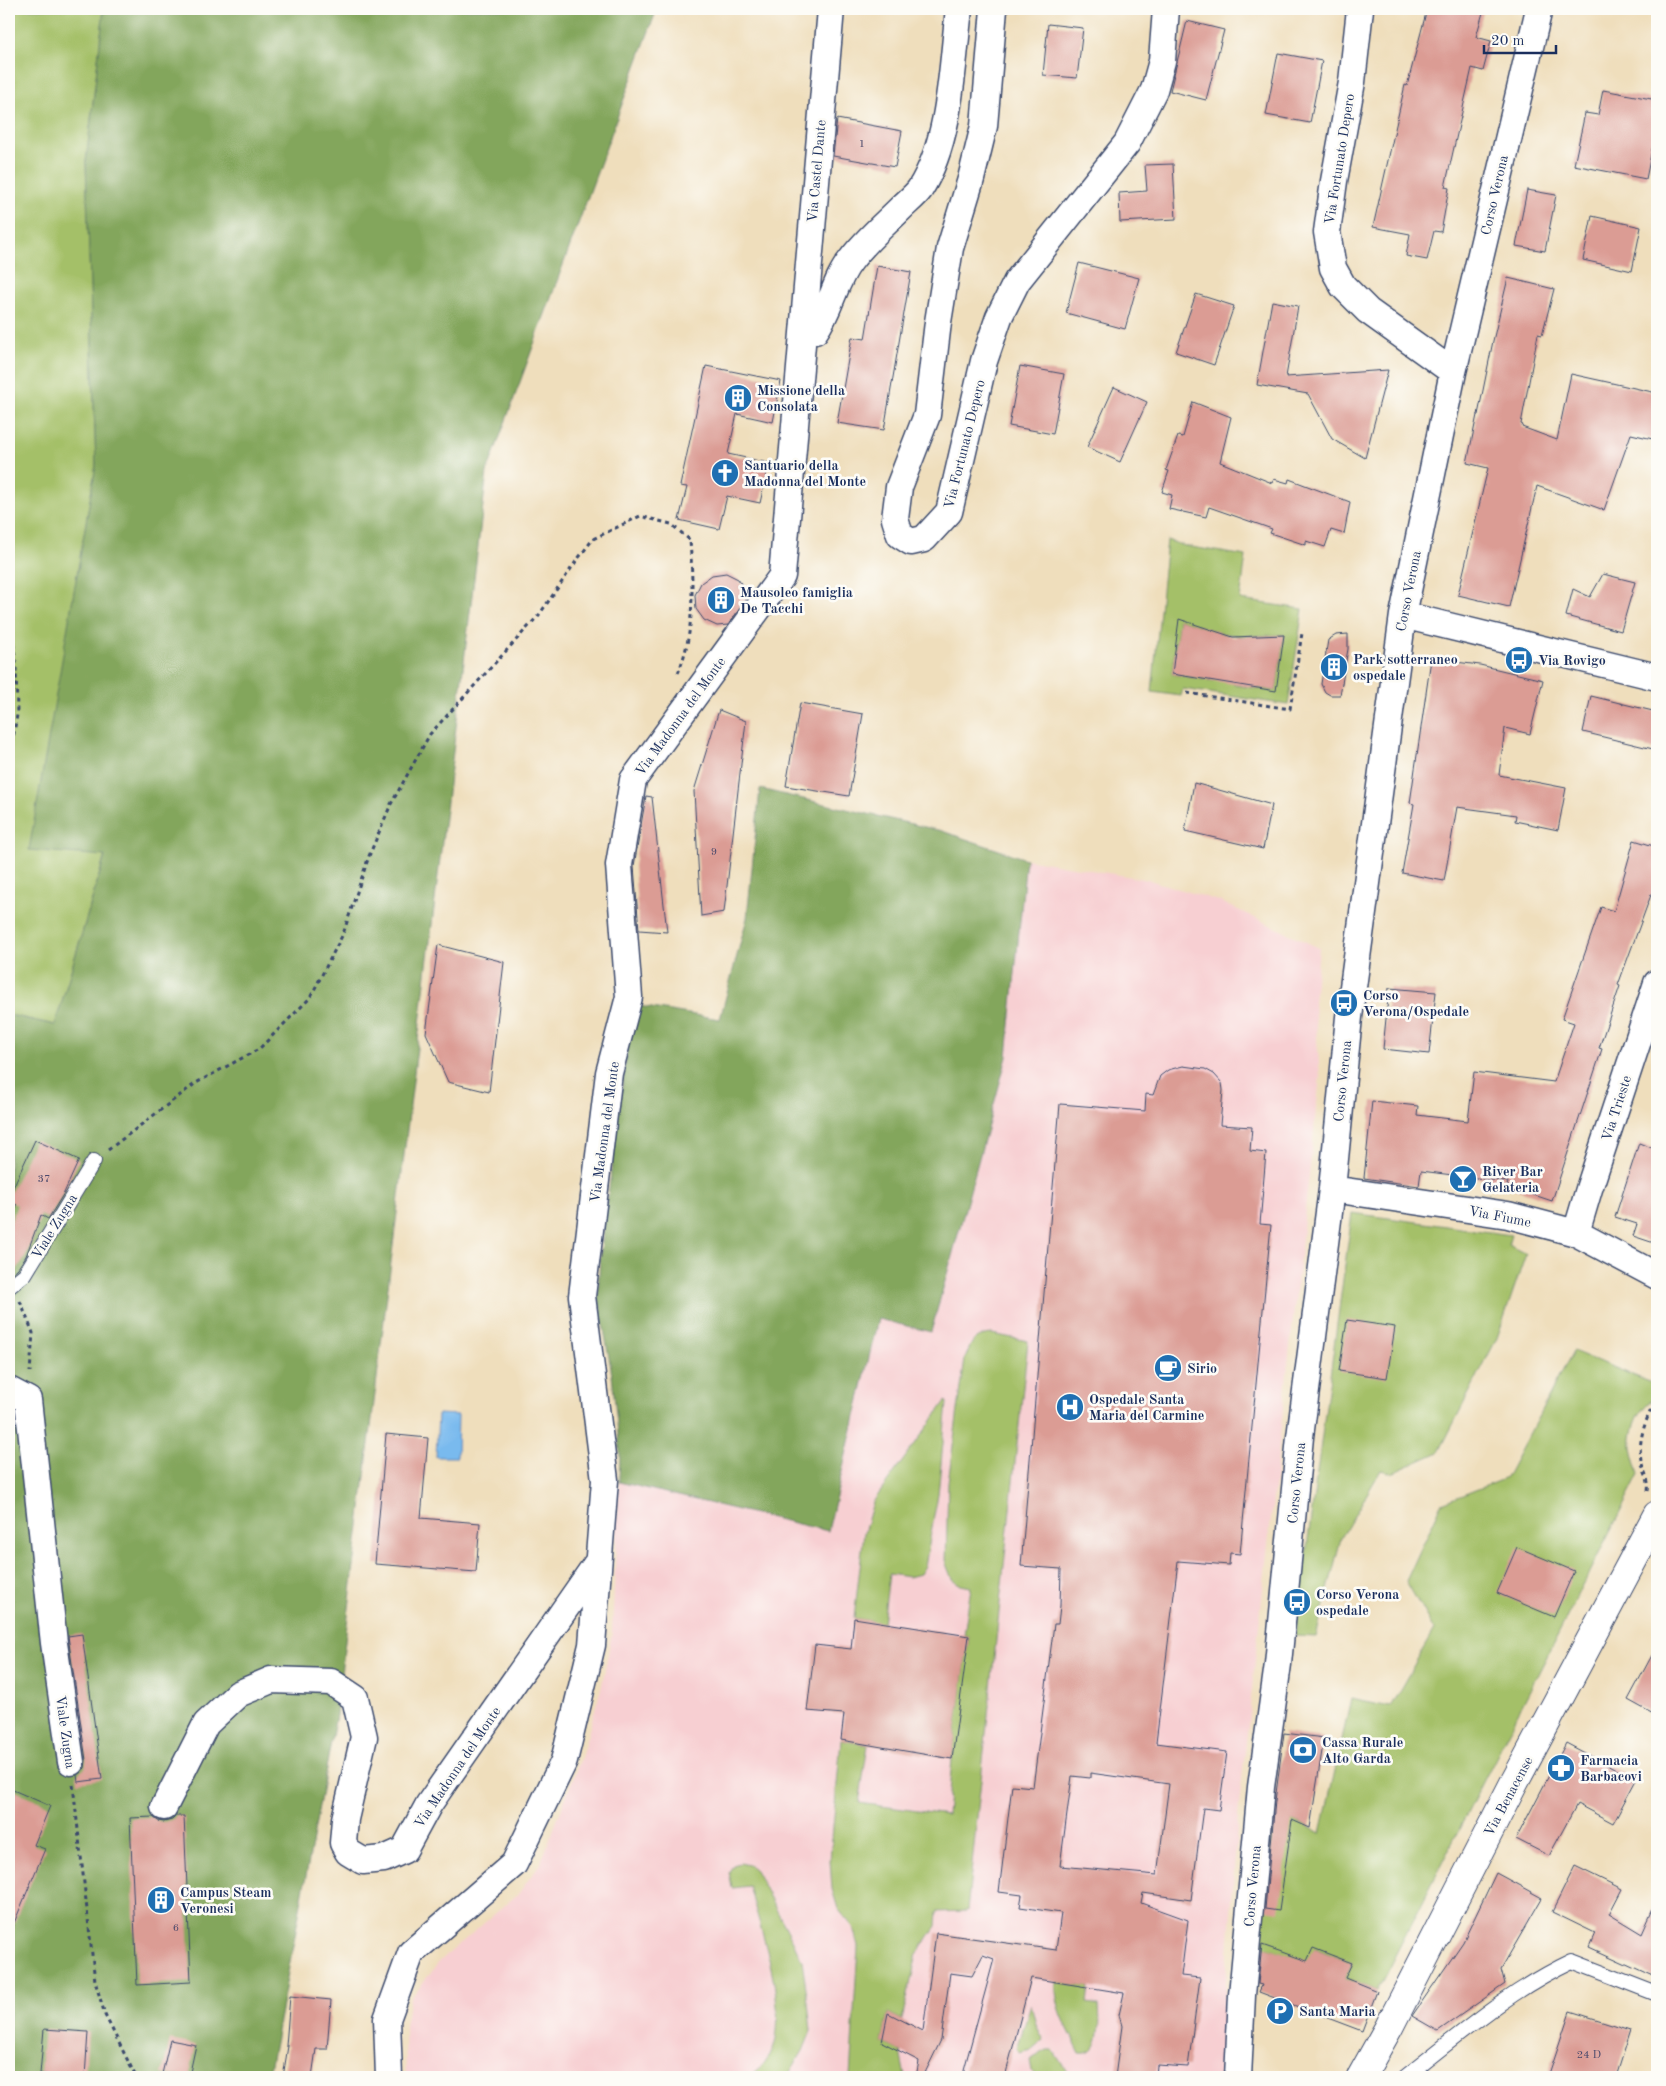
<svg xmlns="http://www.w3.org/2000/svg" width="1666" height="2086" font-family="'Old Standard TT',serif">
	<rect width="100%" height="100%" fill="#fdfcf7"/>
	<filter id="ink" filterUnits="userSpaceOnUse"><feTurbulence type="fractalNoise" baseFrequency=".02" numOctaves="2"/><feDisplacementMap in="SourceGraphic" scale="10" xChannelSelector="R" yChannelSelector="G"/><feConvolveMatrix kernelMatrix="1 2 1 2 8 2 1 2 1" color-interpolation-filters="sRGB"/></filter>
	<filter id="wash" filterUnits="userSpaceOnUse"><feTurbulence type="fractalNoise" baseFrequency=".0096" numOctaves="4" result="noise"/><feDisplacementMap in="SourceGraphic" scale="20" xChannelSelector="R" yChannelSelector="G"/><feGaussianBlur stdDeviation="1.12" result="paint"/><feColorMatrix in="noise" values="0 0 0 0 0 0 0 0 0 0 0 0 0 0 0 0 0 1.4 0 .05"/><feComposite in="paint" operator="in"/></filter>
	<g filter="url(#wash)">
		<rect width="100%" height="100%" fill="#efdebc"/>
		<path fill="#f7cfd2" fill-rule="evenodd" d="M1026,859L1149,880L1219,901L1319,948L1314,1003L1320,1076L1238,1815L1219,2077H406L405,2025L410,1999L440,1961L519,1893L541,1862L581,1758L602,1685L612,1633L619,1482L828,1531L878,1319L931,1332L1007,1057ZM854,1618L952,1759L841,1740Z"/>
		<path fill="#a4c067" stroke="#607862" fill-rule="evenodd" d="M9,9H104L86,162L96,465L30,849L105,855L55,1025L9,1015Z
			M1167,540L1185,546L1246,556L1240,600L1303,609L1288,705L1183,689L1181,696L1152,692ZM1179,619L1220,633L1241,636L1284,635L1276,691L1234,685L1236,672L1212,681L1172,674Z
			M1352,1213L1511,1235L1508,1245L1526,1254L1497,1338L1439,1452L1392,1473L1381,1470L1341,1538L1316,1637L1295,1636Z
			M992,1334L1028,1341L967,1911L937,1912L936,1926L917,1954L902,2020L888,2013L882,2042L900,2051L905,2077H850L858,1946L853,1927L838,1909L832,1889L830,1860L841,1740L868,1745L859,1803L947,1815L952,1759L969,1636L964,1635L971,1587L961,1585L952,1579L946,1564L948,1482L965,1359C972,1342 972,1336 992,1334Z
			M1573,1351L1657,1385V1398C1640,1403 1630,1431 1632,1448C1633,1456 1637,1466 1639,1475L1377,1991L1345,1978L1352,1963L1314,1948L1307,1962L1254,1942L1273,1815L1292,1820L1321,1833L1351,1699L1390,1707L1434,1630L1406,1581L1442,1503L1506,1478Z
			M946,1401L947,1403L938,1494L925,1566L920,1574L909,1577L889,1574L883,1623L854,1618L864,1533L873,1502Z
			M740,1863L749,1865L755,1870L793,1941L802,1961L808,2002L811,2031L803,2051L787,2077H748C755,2071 765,2064 770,2056C792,2015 760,1929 749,1886L732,1888L729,1872L733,1865Z
			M1056,1982L1089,1987L1087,2003L1099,2005C1100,2020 1103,2057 1080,2053C1069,2030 1054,2007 1056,1982Z
			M1031,2005L1036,2025L1044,2040L1032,2050L1019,2053L1017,2048Z
			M1047,2050H1053L1069,2075L1065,2077H1036L1032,2071L1030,2060Z"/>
		<path fill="#83a65c" stroke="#4f6a5d" d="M104,9H657L487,472L336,1715L271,2064L263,2077H9V1015L55,1025L105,856L29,850L96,465L86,162Z
			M760,789L942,831L1026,859L1007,1057L931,1332L878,1319L828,1531L619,1482L620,1453L612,1375L598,1295L600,1257L629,1035L639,1006L720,1019L747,918Z"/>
		<path fill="#79baee" stroke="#4a74a6" d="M438,1414L458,1415L457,1457H436Z"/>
		<g id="blocks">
			<path fill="#db9c94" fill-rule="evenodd" d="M1427,9H1484L1476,37L1491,41L1483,71L1472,68L1445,187L1449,188L1441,232L1434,231L1427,260L1406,256L1410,234L1373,227L1405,85L1407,86Z
				M1187,21L1224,30L1206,100L1170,91Z
				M1048,24L1083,28L1077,78L1043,75Z
				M1278,53L1322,61L1310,123L1266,115Z
				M1603,90L1657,100V125L1646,179L1574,165L1585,113L1598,115Z
				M837,119L902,131L895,167L833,156Z
				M1173,164L1176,219L1120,222L1119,193L1147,191L1145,165Z
				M1527,190L1556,195L1545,251L1516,246Z
				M1592,216L1641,227L1632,271L1583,260Z
				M1079,263L1139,278L1125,329L1066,313Z
				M877,266L911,272L884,430L837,423L852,337L865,339Z
				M1508,278L1554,289L1542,335L1538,334L1521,424L1523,425L1522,427L1557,440L1571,374L1657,393V440L1631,434L1604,510L1537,486L1509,607L1458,595L1488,468L1467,463L1477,415H1478L1493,341Z
				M1196,294L1234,306L1214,365L1176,352Z
				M1272,301L1298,306L1286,377L1388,370L1365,458L1332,439L1308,394L1257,385Z
				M706,366L781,381L773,422L737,414L728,454L769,463L760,503L727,496L719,529L679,520L687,487L680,486Z
				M1020,366L1064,374L1053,434L1009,426Z
				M1114,387L1147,402L1120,462L1087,447Z
				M1193,402L1231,417L1220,462L1272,483L1274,479L1288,483L1289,479L1350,502L1344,534L1331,530L1325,547L1306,541V545L1270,533L1272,529L1209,507L1206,517L1169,509L1172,495L1162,492L1169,471L1166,470L1178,436L1183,437Z
				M726,573L738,579L746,591L747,598L728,625L717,626L704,620L696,609L695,595L701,583L712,575Z
				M1603,574L1635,582L1621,631L1566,616L1573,589L1590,597Z
				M1179,619L1233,637L1284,635L1276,691L1172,674Z
				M1348,634V649L1340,695H1330L1325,692L1321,684L1328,640L1336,635Z
				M1431,659L1480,665L1543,680L1530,734L1505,728L1499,775L1566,788L1558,830L1515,821L1516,815L1457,807L1444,881L1402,873L1414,804L1410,803Z
				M1591,696L1657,712V750L1583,732Z
				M800,703L863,714L849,796L786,786Z
				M719,710L746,721L724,912L701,916L694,791Z
				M1194,783L1272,805L1263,849L1185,831Z
				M646,796L652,797L667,932L639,930L634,866Z
				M1634,840L1657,847V897L1651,895L1618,985L1620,986L1599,1048L1602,1049L1552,1201L1507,1186L1508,1182L1421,1171L1419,1186L1364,1178L1372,1101L1418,1106L1417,1115L1468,1121L1474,1072L1554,1082L1574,1023L1562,1019L1601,907L1614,911Z
				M438,945L504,962L489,1092L448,1082L426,1033Z
				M1389,988L1436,992L1429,1054L1383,1049Z
				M1183,1066L1205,1069L1214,1074L1222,1083L1223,1090L1220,1125L1252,1127L1250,1151L1266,1153L1260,1224L1271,1225L1240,1554L1230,1553L1229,1565L1178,1561L1156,1743L1227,1752L1219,1810L1203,1808L1191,1900L1143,1893L1141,1903L1188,1920L1181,1976L1200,1978L1188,2067L1157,2065L1156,2077H1115L1122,2026L1119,2015L1124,1993L1031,1978L1005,2077H962L994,1959L983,1955L972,1976L950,1973L941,2040L923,2077H916L919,2061L882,2042L888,2013L923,2031L936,1933L1056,1950L1061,1913L1020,1907L1022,1895L999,1892L1012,1785L1033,1787L1054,1624H1058L1060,1606L1061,1569L1021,1566L1060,1104L1145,1111L1146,1094L1153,1095L1160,1076L1168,1070ZM1090,1773L1169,1784L1157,1875L1060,1866L1072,1776L1090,1778Z
				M35,1140L79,1160L64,1193L48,1219L41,1215L26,1256L18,1268L9,1276V1227L17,1205L9,1201V1196Z
				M1639,1143L1657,1150V1244L1633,1236L1637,1224L1615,1217Z
				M1347,1320L1395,1327L1387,1378L1339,1371Z
				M386,1434L428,1438L421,1518L480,1523L476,1572L375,1564Z
				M1517,1547L1574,1571L1554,1617L1497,1593Z
				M854,1618L969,1636L952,1759L841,1740L844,1714L807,1711L815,1645L851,1649Z
				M82,1634L102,1779L78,1782L77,1775L85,1768L86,1760L68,1636Z
				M1657,1646V1716L1628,1700Z
				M1284,1733L1324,1738L1310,1828L1292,1820L1279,1911L1265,1909L1275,1801Z
				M1566,1743L1636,1780L1613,1823L1577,1804L1549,1856L1516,1839Z
				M13,1790L50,1806L34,1845L45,1849L9,1935V1801Z
				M176,1816H184L191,1982L137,1985L130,1818L153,1817L158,1821L164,1822L172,1820Z
				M1575,1866L1622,1889L1609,1914L1642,1934L1657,1900V1978L1589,1947L1595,1933L1552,1912Z
				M1496,1873L1542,1898L1501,1969L1505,1984L1438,2031L1412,2016L1463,1942Z
				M1262,1945L1307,1961L1313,1948L1352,1963L1345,1978L1377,1991L1362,2031L1259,1992L1262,1985L1258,1984Z
				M290,1996L331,2000L327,2049H316L312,2077H283L288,2046H286Z
				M1570,2011L1631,2030L1616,2077H1548Z
				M44,2029L88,2032L85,2077L40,2074Z
				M170,2040L196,2045L189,2077L162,2074Z"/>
		</g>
	</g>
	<g filter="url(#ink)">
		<use href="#blocks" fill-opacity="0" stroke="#3b496c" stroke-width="1"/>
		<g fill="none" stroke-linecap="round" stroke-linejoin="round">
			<defs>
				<path id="lane" d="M9,1287L25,1274L94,1161
					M1405,2077C1460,2034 1509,1991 1572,1961L1657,1994"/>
				<path id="street" d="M994,9L984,126L971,179L950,248L938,322L927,415L899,487L895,519L900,535L911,542L924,539L949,512L984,361L999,317L1017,281L1127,143L1154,90L1162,61L1166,9
					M1360,9L1352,82L1334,181L1327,232L1333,268L1343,286L1368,311L1453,372
					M803,333L815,331C831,309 834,281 851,260C865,241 884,225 901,208C907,202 915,196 920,189C951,140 952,66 959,9
					M1403,615L1657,677
					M1332,1189L1508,1215L1576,1233L1657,1276
					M1576,1233L1589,1189L1657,983
					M9,1390L28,1400L54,1643L71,1762
					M164,1807L206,1724L238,1694L271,1680L331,1682L355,1698L364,1737L345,1819L343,1843L348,1852L363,1861L384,1859L404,1850L429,1804L597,1563
					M389,2077L387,2019L411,1953L514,1864L564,1761L592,1645L605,1480L582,1296L609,1073L629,997L619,865L633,780L782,576L831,9
					M1238,2077L1242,1995L1261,1787L1278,1664L1300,1437L1332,1189L1349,1017L1403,615L1453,372L1539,9"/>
				<path id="secondary" d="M1361,2077L1389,2027L1514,1783L1657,1515"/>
			</defs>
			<use href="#lane" stroke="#3b496c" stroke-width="16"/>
			<use href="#street" stroke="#3b496c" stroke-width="29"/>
			<use href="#secondary" stroke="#3b496c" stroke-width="30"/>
			<path stroke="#3b496c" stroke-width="3" stroke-dasharray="4 4" stroke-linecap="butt" d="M9,612L16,662L17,715L9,762
				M1187,693L1290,709L1302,633
				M108,1150L196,1083L259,1049L310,998L343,934L369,856L391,804L430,734L539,615L577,560L593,539L640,516L671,524L690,540C693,584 695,633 678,673
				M20,1301L33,1333L30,1372
				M1648,1491C1650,1479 1643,1471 1641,1460C1638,1440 1645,1421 1654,1404L1657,1403
				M73,1785L95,1981L105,2015L136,2077"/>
			<use href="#lane" stroke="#fff" stroke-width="14"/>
			<use href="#street" stroke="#fff" stroke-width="26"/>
			<use href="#secondary" stroke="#fff" stroke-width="28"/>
		</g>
	</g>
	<defs>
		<symbol id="building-disc" viewBox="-11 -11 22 22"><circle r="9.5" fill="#1f6fb2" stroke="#fdfcf7"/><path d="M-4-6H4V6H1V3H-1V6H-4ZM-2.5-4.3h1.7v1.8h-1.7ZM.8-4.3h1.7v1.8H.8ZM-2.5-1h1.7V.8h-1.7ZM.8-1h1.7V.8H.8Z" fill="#fff"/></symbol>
		<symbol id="church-disc" viewBox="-11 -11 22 22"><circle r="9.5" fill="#1f6fb2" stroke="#fdfcf7"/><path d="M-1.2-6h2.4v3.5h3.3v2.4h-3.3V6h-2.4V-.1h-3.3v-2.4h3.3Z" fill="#fff"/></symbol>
		<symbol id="bus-disc" viewBox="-11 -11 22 22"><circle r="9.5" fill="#1f6fb2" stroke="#fdfcf7"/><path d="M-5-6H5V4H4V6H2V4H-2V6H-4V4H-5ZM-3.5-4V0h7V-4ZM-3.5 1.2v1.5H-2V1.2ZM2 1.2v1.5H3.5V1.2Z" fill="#fff"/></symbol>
		<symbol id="bar-disc" viewBox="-11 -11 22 22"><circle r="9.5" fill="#1f6fb2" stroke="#fdfcf7"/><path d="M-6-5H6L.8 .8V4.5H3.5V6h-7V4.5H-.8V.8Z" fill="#fff"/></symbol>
		<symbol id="cafe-disc" viewBox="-11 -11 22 22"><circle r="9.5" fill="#1f6fb2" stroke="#fdfcf7"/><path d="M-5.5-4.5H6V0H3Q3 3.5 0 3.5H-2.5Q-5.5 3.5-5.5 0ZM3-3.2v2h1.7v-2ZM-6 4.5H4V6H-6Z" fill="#fff"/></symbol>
		<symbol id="hospital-disc" viewBox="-11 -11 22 22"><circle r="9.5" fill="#1f6fb2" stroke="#fdfcf7"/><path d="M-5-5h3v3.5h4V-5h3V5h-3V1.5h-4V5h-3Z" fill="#fff"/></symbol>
		<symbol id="bank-disc" viewBox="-11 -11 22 22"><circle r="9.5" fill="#1f6fb2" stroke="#fdfcf7"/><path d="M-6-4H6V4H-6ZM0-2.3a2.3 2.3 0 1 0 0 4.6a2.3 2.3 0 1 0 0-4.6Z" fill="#fff"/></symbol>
		<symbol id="pharmacy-disc" viewBox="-11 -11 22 22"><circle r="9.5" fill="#1f6fb2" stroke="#fdfcf7"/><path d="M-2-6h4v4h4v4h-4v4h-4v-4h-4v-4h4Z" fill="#fff"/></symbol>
		<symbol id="parking-disc" viewBox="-11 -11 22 22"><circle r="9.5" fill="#1f6fb2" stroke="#fdfcf7"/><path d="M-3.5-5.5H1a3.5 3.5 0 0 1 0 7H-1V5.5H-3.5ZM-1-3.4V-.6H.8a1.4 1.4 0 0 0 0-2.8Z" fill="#fff"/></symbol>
	</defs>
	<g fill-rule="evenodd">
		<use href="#building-disc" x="722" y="382" width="32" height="32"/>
		<use href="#church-disc" x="709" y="457" width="32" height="32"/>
		<use href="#building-disc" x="705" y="584" width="32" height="32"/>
		<use href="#bus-disc" x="1503" y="644" width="32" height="32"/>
		<use href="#building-disc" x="1318" y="651" width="32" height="32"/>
		<use href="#bus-disc" x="1328" y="987" width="32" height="32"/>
		<use href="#bar-disc" x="1447" y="1163" width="32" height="32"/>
		<use href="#cafe-disc" x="1152" y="1352" width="32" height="32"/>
		<use href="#hospital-disc" x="1054" y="1391" width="32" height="32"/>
		<use href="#bus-disc" x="1281" y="1586" width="32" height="32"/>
		<use href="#bank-disc" x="1287" y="1734" width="32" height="32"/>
		<use href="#pharmacy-disc" x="1545" y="1752" width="32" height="32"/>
		<use href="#building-disc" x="145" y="1884" width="32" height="32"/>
		<use href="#parking-disc" x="1264" y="1995" width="32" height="32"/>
	</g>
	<g text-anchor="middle" stroke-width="5" stroke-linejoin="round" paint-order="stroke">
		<g font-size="11" fill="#4b4a6c">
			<text x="862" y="147">1</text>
			<text x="714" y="855">9</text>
			<text x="44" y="1182">37</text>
			<text x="176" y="1931">6</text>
			<text x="1589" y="2058">24 D</text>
		</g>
		<g font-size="14" fill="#1b2f5e" stroke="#fdfcf7">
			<text transform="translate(1339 159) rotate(-81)" y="5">Via Fortunato Depero</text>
			<text transform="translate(816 171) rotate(-85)" y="5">Via Castel Dante</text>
			<text transform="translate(1494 195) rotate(-77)" y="5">Corso Verona</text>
			<text transform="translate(964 444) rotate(-76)" y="5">Via Fortunato Depero</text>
			<text transform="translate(1408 591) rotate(-79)" y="5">Corso Verona</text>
			<text transform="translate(680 716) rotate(-54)" y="5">Via Madonna del Monte</text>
			<text transform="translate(1342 1081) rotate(-84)" y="5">Corso Verona</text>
			<text transform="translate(1616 1108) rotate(-72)" y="5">Via Trieste</text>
			<text transform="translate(604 1132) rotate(-82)" y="5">Via Madonna del Monte</text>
			<text transform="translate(1500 1216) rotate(11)" y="5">Via Fiume</text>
			<text transform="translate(54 1226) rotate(-58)" y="5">Viale Zugna</text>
			<text transform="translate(1296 1483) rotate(-84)" y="5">Corso Verona</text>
			<text transform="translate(66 1732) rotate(82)" y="5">Viale Zugna</text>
			<text transform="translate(457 1767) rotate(-56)" y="5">Via Madonna del Monte</text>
			<text transform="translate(1508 1796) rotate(-62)" y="5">Via Benacense</text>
			<text transform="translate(1252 1886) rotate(-85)" y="5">Corso Verona</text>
		</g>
		<g font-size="14" font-weight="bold" fill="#1b2f5e" stroke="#fdfcf7" text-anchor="start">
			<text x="757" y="395">Missione della<tspan x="757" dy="16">Consolata</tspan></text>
			<text x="744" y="470">Santuario della<tspan x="744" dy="16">Madonna del Monte</tspan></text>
			<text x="740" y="597">Mausoleo famiglia<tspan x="740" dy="16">De Tacchi</tspan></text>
			<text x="1353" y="664">Park sotterraneo<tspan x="1353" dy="16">ospedale</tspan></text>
			<text x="1538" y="665">Via Rovigo</text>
			<text x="1363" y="1000">Corso<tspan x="1363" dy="16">Verona/Ospedale</tspan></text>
			<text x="1482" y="1176">River Bar<tspan x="1482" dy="16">Gelateria</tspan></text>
			<text x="1187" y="1373">Sirio</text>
			<text x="1089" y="1404">Ospedale Santa<tspan x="1089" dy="16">Maria del Carmine</tspan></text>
			<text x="1316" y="1599">Corso Verona<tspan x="1316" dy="16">ospedale</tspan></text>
			<text x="1322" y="1747">Cassa Rurale<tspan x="1322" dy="16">Alto Garda</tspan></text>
			<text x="1580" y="1765">Farmacia<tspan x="1580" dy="16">Barbacovi</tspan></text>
			<text x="180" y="1897">Campus Steam<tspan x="180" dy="16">Veronesi</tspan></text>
			<text x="1299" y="2016">Santa Maria</text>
		</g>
	</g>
	<rect width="1666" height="2086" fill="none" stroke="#fdfcf7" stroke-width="30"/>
	<path d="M1484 45v8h72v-8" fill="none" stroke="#1b2f5e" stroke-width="2.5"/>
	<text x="1491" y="45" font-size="15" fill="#1b2f5e" stroke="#fdfcf7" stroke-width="4" paint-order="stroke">20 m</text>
</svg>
